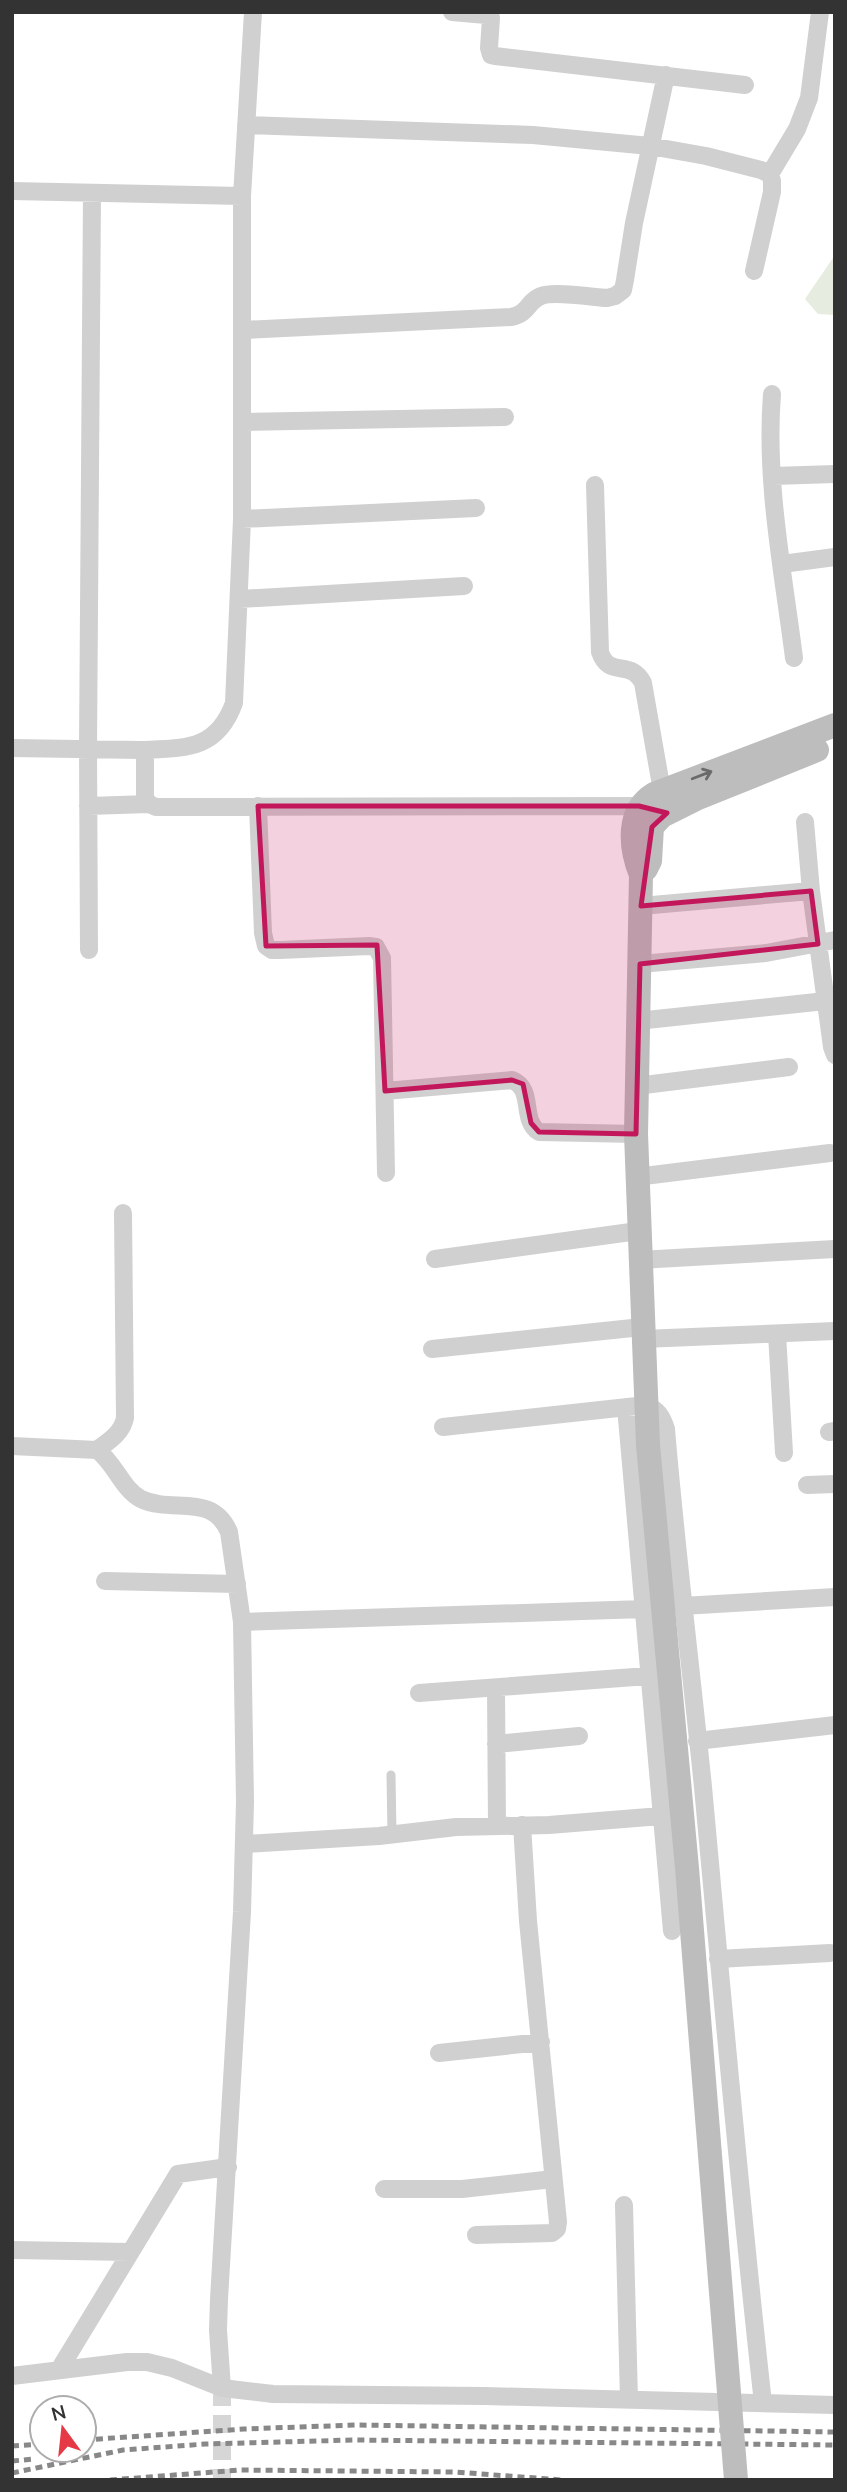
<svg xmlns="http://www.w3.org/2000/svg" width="847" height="2492" font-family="'Nunito Sans',sans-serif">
	<rect width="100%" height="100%" fill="#fff"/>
	<path fill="#e6ecdf" d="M835,255V315L818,314L805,299Z"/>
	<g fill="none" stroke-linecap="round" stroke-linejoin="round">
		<path stroke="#d6d6d6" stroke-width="18" stroke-dasharray="18 9" stroke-linecap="butt" d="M222,2388V2480"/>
		<path stroke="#d0d0d0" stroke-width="9" d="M391,1775L392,1834"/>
		<path stroke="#d0d0d0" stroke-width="18" d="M452,12L486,15L491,18L489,48L491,55L495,56L745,85
			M246,125L533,135L650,146L706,156L761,170L770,174L772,181V192L754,271
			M770,174L797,129L809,98L820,12
			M12,191L242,196
			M243,330L511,317C529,314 527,301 541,296C553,291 592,297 607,298L615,296L623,290L625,280L634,223L666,75
			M772,394C765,481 783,571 794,658
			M243,422L505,417
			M773,476L835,474
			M595,485L600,652C609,679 630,658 643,683L662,791
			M242,519L476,508
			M782,564L835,557
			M240,599L464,586
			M12,748L141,750L145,756V798L149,804L156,807L639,806L650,809
			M141,750C186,748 217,750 234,703L242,519V196L253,12
			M88,806L149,804
			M258,806L263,933L266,946L272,950H280L369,946L376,947L382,958L386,1173
			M805,822L811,891L832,1047L835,1055
			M641,906L811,891
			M89,950L88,748L92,193
			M640,964L766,953L835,940
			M637,1021L835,1000
			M636,1086L789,1067
			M385,1091L512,1080C535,1089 520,1120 539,1132L636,1134
			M636,1177L830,1153
			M435,1259L638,1231
			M639,1260L835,1249
			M777,1334L784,1453
			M643,1339L835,1331
			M432,1349L642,1327
			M626,1407L672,1931
			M443,1427L646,1405C658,1410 662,1416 666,1429C676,1549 691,1668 703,1787C722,1993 740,2198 763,2403
			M829,1432L835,1431
			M12,1446L97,1450C115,1463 122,1489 141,1499C173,1514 212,1492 229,1532L242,1622L245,1802L242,1912L219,2299L218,2330L222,2388
			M97,1450C109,1441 122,1433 125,1418L123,1213
			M807,1485L835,1484
			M105,1581L237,1584
			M682,1606L835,1597
			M242,1622L644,1609
			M496,1688L497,1825
			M419,1693L648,1676
			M697,1741L835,1725
			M496,1744L579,1736
			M244,1844L379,1836L456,1827L549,1825L661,1816
			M718,1959L830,1953
			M439,2053L541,2042
			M384,2189H462L553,2179
			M624,2205L629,2400
			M476,2235L552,2233L557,2229L558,2222L528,1921L522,1825
			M12,2250L130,2252
			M59,2370L178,2174L228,2167
			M12,2376L127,2362H147L172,2368L222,2388L273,2394L485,2396L835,2405"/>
		<path stroke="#bdbdbd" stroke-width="24" d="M646,869L650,861L652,827L662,816L696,799L817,750
			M648,1445L636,1134L641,875C630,848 626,811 654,794L835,725"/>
		<path stroke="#888" stroke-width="5" stroke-dasharray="7 5" stroke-linecap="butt" d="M84,2440L244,2429L356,2425L835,2432
			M12,2446L42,2444
			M12,2461L34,2459
			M12,2473L123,2450L205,2444L354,2440L835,2445
			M110,2480L240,2470L455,2472L562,2480"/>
		<path stroke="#bdbdbd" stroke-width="24" d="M648,1445L687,1868L736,2480"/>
	</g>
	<defs><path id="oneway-shaft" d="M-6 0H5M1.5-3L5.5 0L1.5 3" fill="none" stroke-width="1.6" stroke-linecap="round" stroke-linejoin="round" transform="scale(1.75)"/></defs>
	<use stroke="#6a6a6a" href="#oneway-shaft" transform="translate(702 775) rotate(-21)"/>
	<path fill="#c2185b" fill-opacity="0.2" stroke="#c2185b" stroke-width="5" stroke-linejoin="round" d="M258,806H639L667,813L652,827L641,906L811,891L818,944L640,964L636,1134L539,1132L531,1123L523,1084L512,1080L385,1091L377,945L266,946Z"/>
	<rect width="847" height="2492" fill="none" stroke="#333333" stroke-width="28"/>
	<g transform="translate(63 2429) rotate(345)"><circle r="33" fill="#ffffff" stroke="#adadad" stroke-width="2"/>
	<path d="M0-5L12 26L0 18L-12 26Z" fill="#e63946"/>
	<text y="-10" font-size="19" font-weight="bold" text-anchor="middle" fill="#333333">N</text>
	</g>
</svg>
